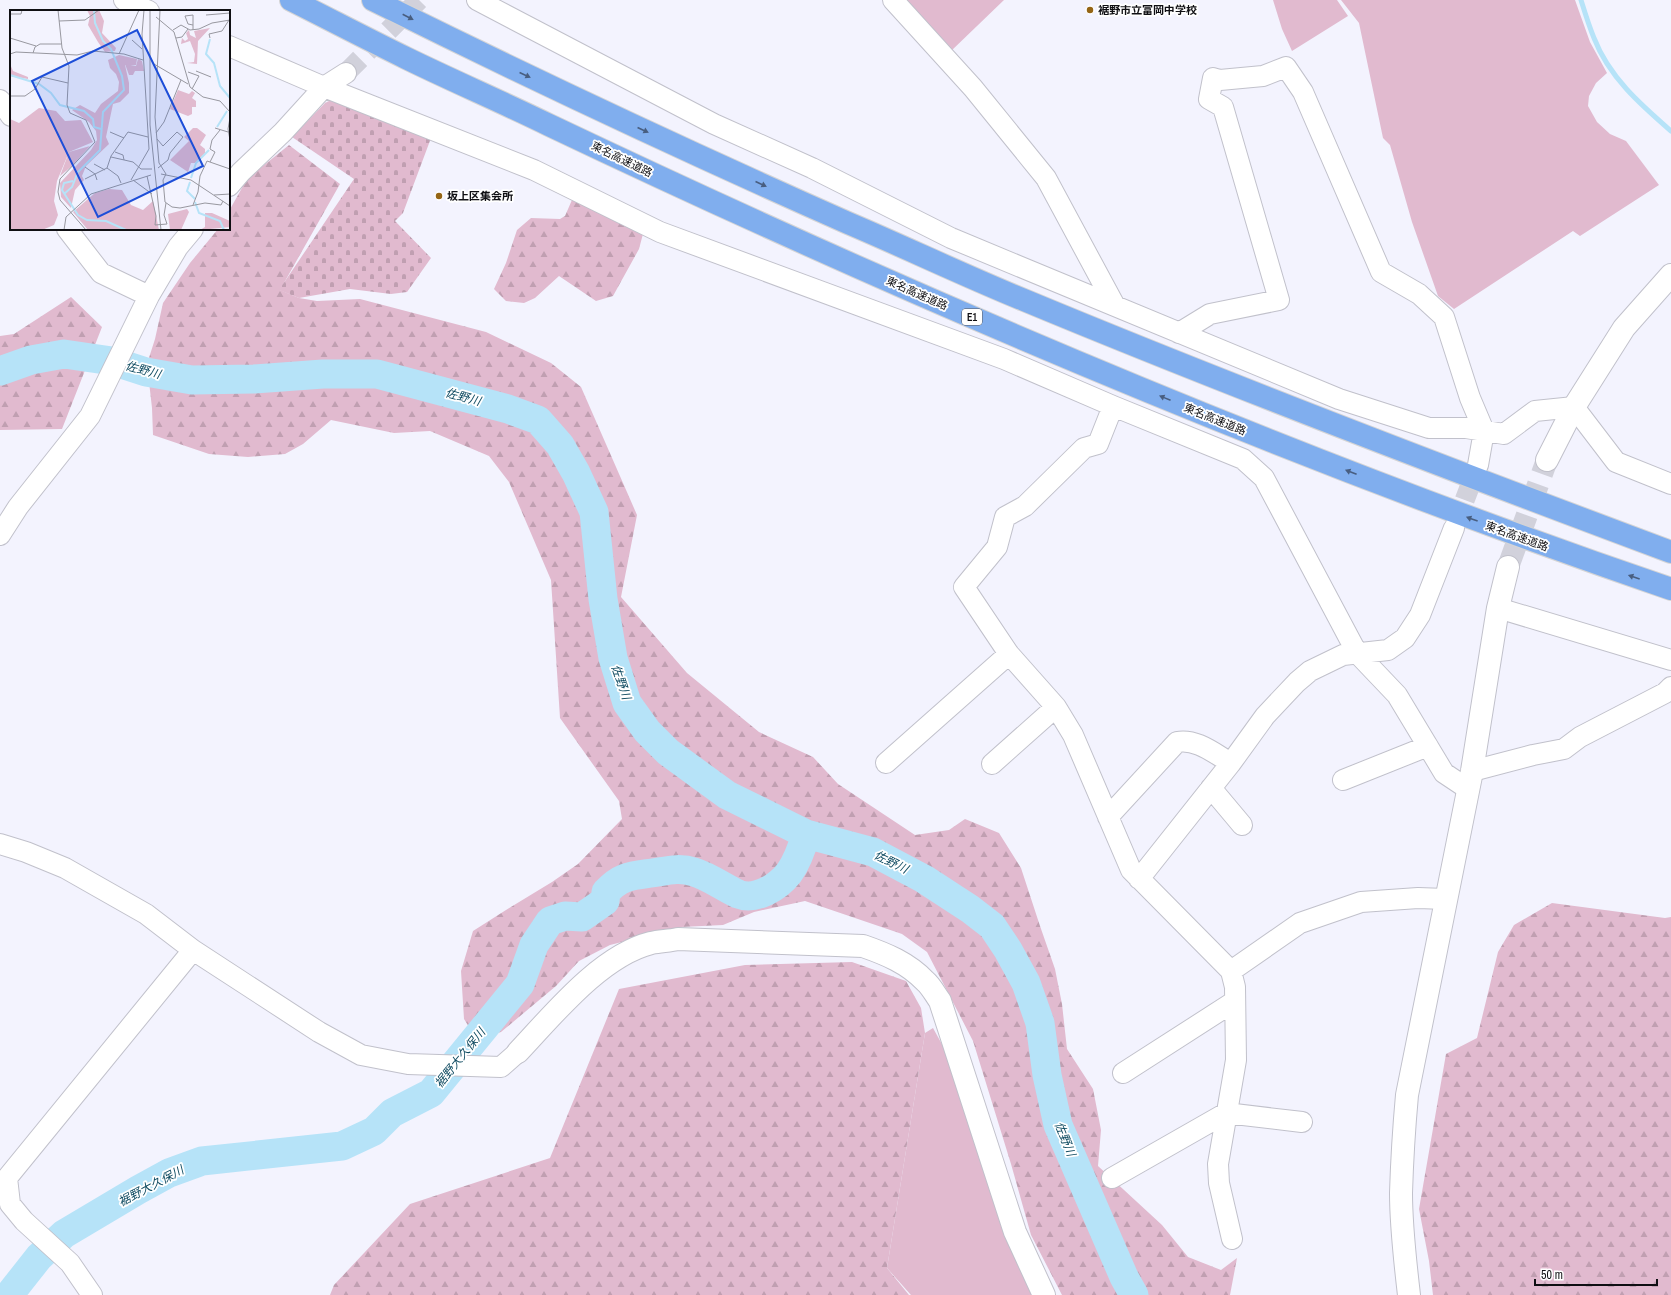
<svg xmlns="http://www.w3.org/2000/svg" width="1671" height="1295" font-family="'Archivo Narrow','Noto Sans JP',sans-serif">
	<defs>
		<pattern id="forest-firs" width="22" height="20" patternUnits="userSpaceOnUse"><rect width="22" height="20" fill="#e1bacf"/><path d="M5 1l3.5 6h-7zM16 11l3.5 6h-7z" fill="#c09fb1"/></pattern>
		<pattern id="cemetery-stones" width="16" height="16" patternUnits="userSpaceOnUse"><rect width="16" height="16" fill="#e1bacf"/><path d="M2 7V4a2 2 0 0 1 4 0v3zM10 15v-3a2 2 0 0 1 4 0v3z" fill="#c09fb1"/></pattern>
	</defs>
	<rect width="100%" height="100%" fill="#f3f3fe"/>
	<path fill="#e1bacf" d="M904,0H1004L950,52Z
		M1273,0H1337L1348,16L1292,51L1282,29Z
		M1341,0H1575L1590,42L1607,73L1596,83L1589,96L1588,106L1597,122L1610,134L1626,141L1659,185L1580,236L1573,231L1454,309L1438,296L1412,222L1390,145L1383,138L1359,23Z
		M933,1028L971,1097L1034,1295H911L887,1268L925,1033Z"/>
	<path fill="url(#forest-firs)" d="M289,145L340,184L280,290L299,298L317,301L360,299L486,332L551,363L581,387L637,515L621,597L687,673L759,732L813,757L838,784L915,835L949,830L965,819L999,833L1021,868L1040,926L1055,969L1062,1004L1067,1049L1093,1089L1101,1130L1098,1166L1162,1225L1188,1257L1221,1270L1237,1258L1230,1295H1062L1031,1235L1011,1164L973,1041L927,952L902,934L805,901L754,912L723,925L681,927L610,945L579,961L556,986L501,1032L476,1038L464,1019L461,971L473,931L506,910L552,882L578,864L622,819L619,801L560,718L551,580L509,482L489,456L430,431L394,433L331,420L303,444L285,454L248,457L209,454L153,435L152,408L147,364L155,339L163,303L190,263L218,229H229V211L247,179Z
		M575,193L644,230L639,249L613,296L596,301L559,276L535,298L524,303L506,301L494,289L506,263L517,230L531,218L560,219L565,216Z
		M71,297L102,327L62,429L0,430V336L14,334Z
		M1552,903L1665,918L1671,917V1295H1433L1429,1261L1419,1209L1446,1054L1477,1038L1498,952L1514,925Z
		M852,962L906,981L921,1008L925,1033L887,1268L909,1295H330L334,1285L410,1204L550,1158L619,989L745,965Z"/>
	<path fill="url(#cemetery-stones)" d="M333,99L434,130L403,213L395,221L431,258L407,292L391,294L350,289L299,298L279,290L354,179L292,137L325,103Z"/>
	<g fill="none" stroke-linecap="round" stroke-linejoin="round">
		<path stroke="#b6e3f8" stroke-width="5" d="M1581,0C1585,13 1589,26 1594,38C1609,77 1640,104 1671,131"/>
		<path stroke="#b6e3f8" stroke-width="29" d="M0,371L31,360L64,354L112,361L146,372L192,380L254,379L323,374H377L508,409L538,420L560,445L576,473L594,512L603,599L613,658L627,703L647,731L668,752L727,795L806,834L873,852L924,879L970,909L992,926L1008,950L1026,983L1040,1023L1047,1075L1058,1125L1124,1277L1134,1295
			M9,1295L39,1257L64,1234L138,1190L169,1173L202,1161L342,1146L374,1131L392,1113L431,1093L520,984L534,945L550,921L565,916L582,917L605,901L606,892C621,876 630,876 652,873C666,871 679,867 694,872C710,877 723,887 738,894C756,901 778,887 789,873C797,862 802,848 806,834"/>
		<path stroke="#d1d1db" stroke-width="20" stroke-dasharray="20 10" stroke-linecap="butt" d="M346,73L419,0
			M1454,528L1478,465"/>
		<path stroke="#d1d1db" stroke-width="22" stroke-dasharray="22 11" stroke-linecap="butt" d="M1508,567L1547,460"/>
		<defs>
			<path id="minor" d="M124,0L149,11
				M477,0L714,124L812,168L951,238L1339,399L1429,428H1466L1504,434L1535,411L1574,407L1616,462L1671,484
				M893,0L973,88L1046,178L1115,306
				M229,46L324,87L534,170L660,232L1004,359L1113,406L1243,459L1264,478L1357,653L1397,695L1444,773L1468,789
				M0,100L11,116
				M229,186L241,172L283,132L324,87L346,73
				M67,229L101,273L149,296
				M1179,333L1210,314L1279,300L1223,107L1209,99L1213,78L1220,80L1263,76L1286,67L1303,92L1381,272L1419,294L1444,317L1470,398L1484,431L1478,465
				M1113,406L1098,444L1084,448L1025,506L1005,517L997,547L964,587L1009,654L1056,707L1073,735L1131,870L1231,971L1235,987L1236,1060L1218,1164L1219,1183L1232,1239
				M0,535L18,507L90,416L149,296L178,247L193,229
				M1498,608L1671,660
				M886,763L1009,654
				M992,764L1056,707
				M1472,771L1533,755L1564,749L1580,737L1665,693L1671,687
				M1343,780L1428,746
				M1211,788L1242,825
				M1108,817L1177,742C1196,738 1215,754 1231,763
				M0,844L26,852L65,868L146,914L193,950L319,1032L361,1055L408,1064L501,1067L518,1052
				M1139,879L1231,763L1265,716L1297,682L1310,671L1343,655L1388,650L1405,638L1420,615L1454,528
				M1231,971L1300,923L1361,902L1418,898L1446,899
				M1123,1073L1235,1001
				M1112,1178L1226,1113L1302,1122
				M92,1295L70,1263L24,1221L10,1204L7,1178L193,950"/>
			<path id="tertiary" d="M1547,460L1574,407L1624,328L1671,275
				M518,1052C553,1015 600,956 651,943C660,941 669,941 678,939L863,946C886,954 908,963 925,981C931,986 935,994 940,1001L1015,1232L1044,1295
				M1409,1295C1405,1261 1401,1227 1401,1193C1402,1160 1404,1128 1407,1095L1472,771L1498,608L1508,567"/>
			<path id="motorway" d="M291,0C329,19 367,39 406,58C453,81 502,102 549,125C915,299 1288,458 1671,589
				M373,0C530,78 688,152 848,223C907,248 965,276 1024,300C1238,389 1454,471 1671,552"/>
		</defs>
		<use href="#minor" stroke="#c1c1cb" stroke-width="22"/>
		<use href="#tertiary" stroke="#c1c1cb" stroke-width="24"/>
		<use href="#motorway" stroke="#d4d4d5" stroke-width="24"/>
		<use href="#minor" stroke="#fff" stroke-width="20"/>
		<use href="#tertiary" stroke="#fff" stroke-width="22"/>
		<use href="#motorway" stroke="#80aeee" stroke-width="22"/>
	</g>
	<defs><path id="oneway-solid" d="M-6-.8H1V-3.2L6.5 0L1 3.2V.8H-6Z"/></defs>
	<g fill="#485e80">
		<use href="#oneway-solid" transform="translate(408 17) rotate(27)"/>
		<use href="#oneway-solid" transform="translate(525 75) rotate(25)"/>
		<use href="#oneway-solid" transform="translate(643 130) rotate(25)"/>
		<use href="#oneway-solid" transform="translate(761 184) rotate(24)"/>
		<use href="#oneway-solid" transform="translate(1165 398) rotate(-158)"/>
		<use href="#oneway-solid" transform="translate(1351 472) rotate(-159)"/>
		<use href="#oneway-solid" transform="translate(1472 519) rotate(-160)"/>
		<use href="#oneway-solid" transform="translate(1634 577) rotate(-161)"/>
	</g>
	<g fill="#946414" stroke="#fff" stroke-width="1.5">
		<circle cx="1090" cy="10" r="4"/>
		<circle cx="439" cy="196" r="4"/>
	</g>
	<g text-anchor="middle" stroke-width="3.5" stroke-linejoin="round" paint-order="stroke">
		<rect fill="#fff" stroke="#57575a" stroke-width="1" x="962" y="309" width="20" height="16" rx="3"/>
		<g font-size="10" font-weight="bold" fill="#0f0f13">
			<text x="972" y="321">E1</text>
		</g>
		<g font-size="11" font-weight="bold" fill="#0f0f13" stroke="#fff" text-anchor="start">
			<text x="1098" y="14">裾野市立富岡中学校</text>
			<text x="447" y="200">坂上区集会所</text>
		</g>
		<g font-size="11" fill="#0f0f13" stroke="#fff">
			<text transform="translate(622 159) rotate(26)" y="4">東名高速道路</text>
			<text transform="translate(917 293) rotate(24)" y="4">東名高速道路</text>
			<text transform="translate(1215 419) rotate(22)" y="4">東名高速道路</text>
			<text transform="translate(1517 536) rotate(20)" y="4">東名高速道路</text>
		</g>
		<g font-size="12" font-style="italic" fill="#0f4b61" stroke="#fff">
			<text transform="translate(143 370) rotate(15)" y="4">佐野川</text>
			<text transform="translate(463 397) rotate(15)" y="4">佐野川</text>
			<text transform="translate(621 682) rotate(71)" y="4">佐野川</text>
			<text transform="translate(891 862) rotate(26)" y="4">佐野川</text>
			<text transform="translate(460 1058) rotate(-51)" y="4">裾野大久保川</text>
			<text transform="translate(1065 1139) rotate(68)" y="4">佐野川</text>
			<text transform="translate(151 1186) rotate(-28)" y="4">裾野大久保川</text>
		</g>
	</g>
	<g transform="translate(10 10)">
		<rect width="220" height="220" fill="#f3f3fe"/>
		<path d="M168,80L179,84L182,81L185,83L182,88L186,91V97H182V104L178,106L160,99ZM183,118H187L196,125L190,135L195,139V143L185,153H181L178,162L160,150L179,131L174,127ZM80,136L62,156L50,166L59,142Z" fill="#e1bacf"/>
		<path d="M77,0H89L94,11L92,23L106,38L105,41L95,42L88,32L78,15L80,6ZM200,18L188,31L187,54L177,53L184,52L185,44L180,31L171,34L172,28L175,31L178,29L176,23L179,20L180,25L186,28L184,21ZM109,45L127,49L126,55H115L119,73V83L110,92L103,94L96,127L99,134L76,156L72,166L74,170L65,180L61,198L51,187L50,173L81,140L87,130L86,121L79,112L62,100L70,95L85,103L91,94L108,81L109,72L106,64L100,58L98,50ZM0,54L3,61L18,67V69L0,66ZM29,98L46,101L55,111L71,110L83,132L59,142L47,171L44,191L48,205L44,215L32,220H0V109L9,113ZM99,179L112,180L121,195L133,200L143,191L149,220H78L63,202L85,183ZM177,199L179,202L171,220H160L158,204ZM195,203H202L220,211V217L190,220L195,217Z" fill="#e1bacf"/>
		<path d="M128,49L132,51L134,61H125L123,65H119L115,54L126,56Z" fill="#e1bacf"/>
		<path fill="none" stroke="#b6e3f8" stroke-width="2" d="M200,29L196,44L204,53L210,76L220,88M0,65L29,74L41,83L50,95L74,101L83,109L84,117L91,119M207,117L217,101M181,168L186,153L199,140M63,171L54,173L52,180L68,205L77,210L96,211L116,220M180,172L177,181L185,189M54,184L62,177L68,162L90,140L93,102L114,80L112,66L101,39L93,31L85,13L84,0M185,192L189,203L210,211L214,220"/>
		<path fill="none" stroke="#9898a0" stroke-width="1" d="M48,0L52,38L59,56L57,95L60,103L76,110L85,132L50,169L48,182L50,190L76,220M140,0V115L151,220M150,0L145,107L149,153L156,164L153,170L155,192L162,197L170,198L195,193L211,195L213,191M0,4H11L12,0M196,5L220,3M146,7L164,22L180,77L193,87L210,91L220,102M49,11L75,10L89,0M183,15L178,14L175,6L183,5V20M163,20L171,15L180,20L189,19L202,13L220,10M0,28L26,36M166,28L172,27L178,19M200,28L199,24L212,21L219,10M122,30L132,39M23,43L25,37L30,34H51M0,44L6,42L67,45L83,41L114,44L133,50M109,44L129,0M144,54L178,74M186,61L201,67M178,62L189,66L182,79M0,86H15L25,79L32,67L58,73M220,108L218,119L220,130M205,118L218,122M100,122L114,128M146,123L154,112L171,70M147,129L153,136L167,122L173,127L160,143L158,150L148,158M105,142L113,145L114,150M101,147L123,152L131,159H142M200,152L205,142L200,139L202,130L210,120M84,154L95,160M75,157L85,164L87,170M97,158L108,166L111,173M151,164L181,170L220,196M137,166L146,206L145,215L157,214L154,205L156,193M75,169L97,158L101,146L118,122L138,127M121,170L139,139L132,24L134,0M123,170L142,184M204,185L220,184M183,195L188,182L190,166L197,151L220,159M54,220L56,207L81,184L141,165"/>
		<path fill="#1d4ed8" fill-opacity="0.15" stroke="#1d4ed8" stroke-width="2" d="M127,20L193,156L88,207L22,71Z"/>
		<rect width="220" height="220" fill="none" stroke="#0f0f13" stroke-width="2"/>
	</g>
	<path d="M1535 1279v6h122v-6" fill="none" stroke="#0f0f13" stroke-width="2"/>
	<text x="1541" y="1279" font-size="12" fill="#0f0f13" stroke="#ffffff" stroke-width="3" paint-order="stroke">50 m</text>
</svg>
